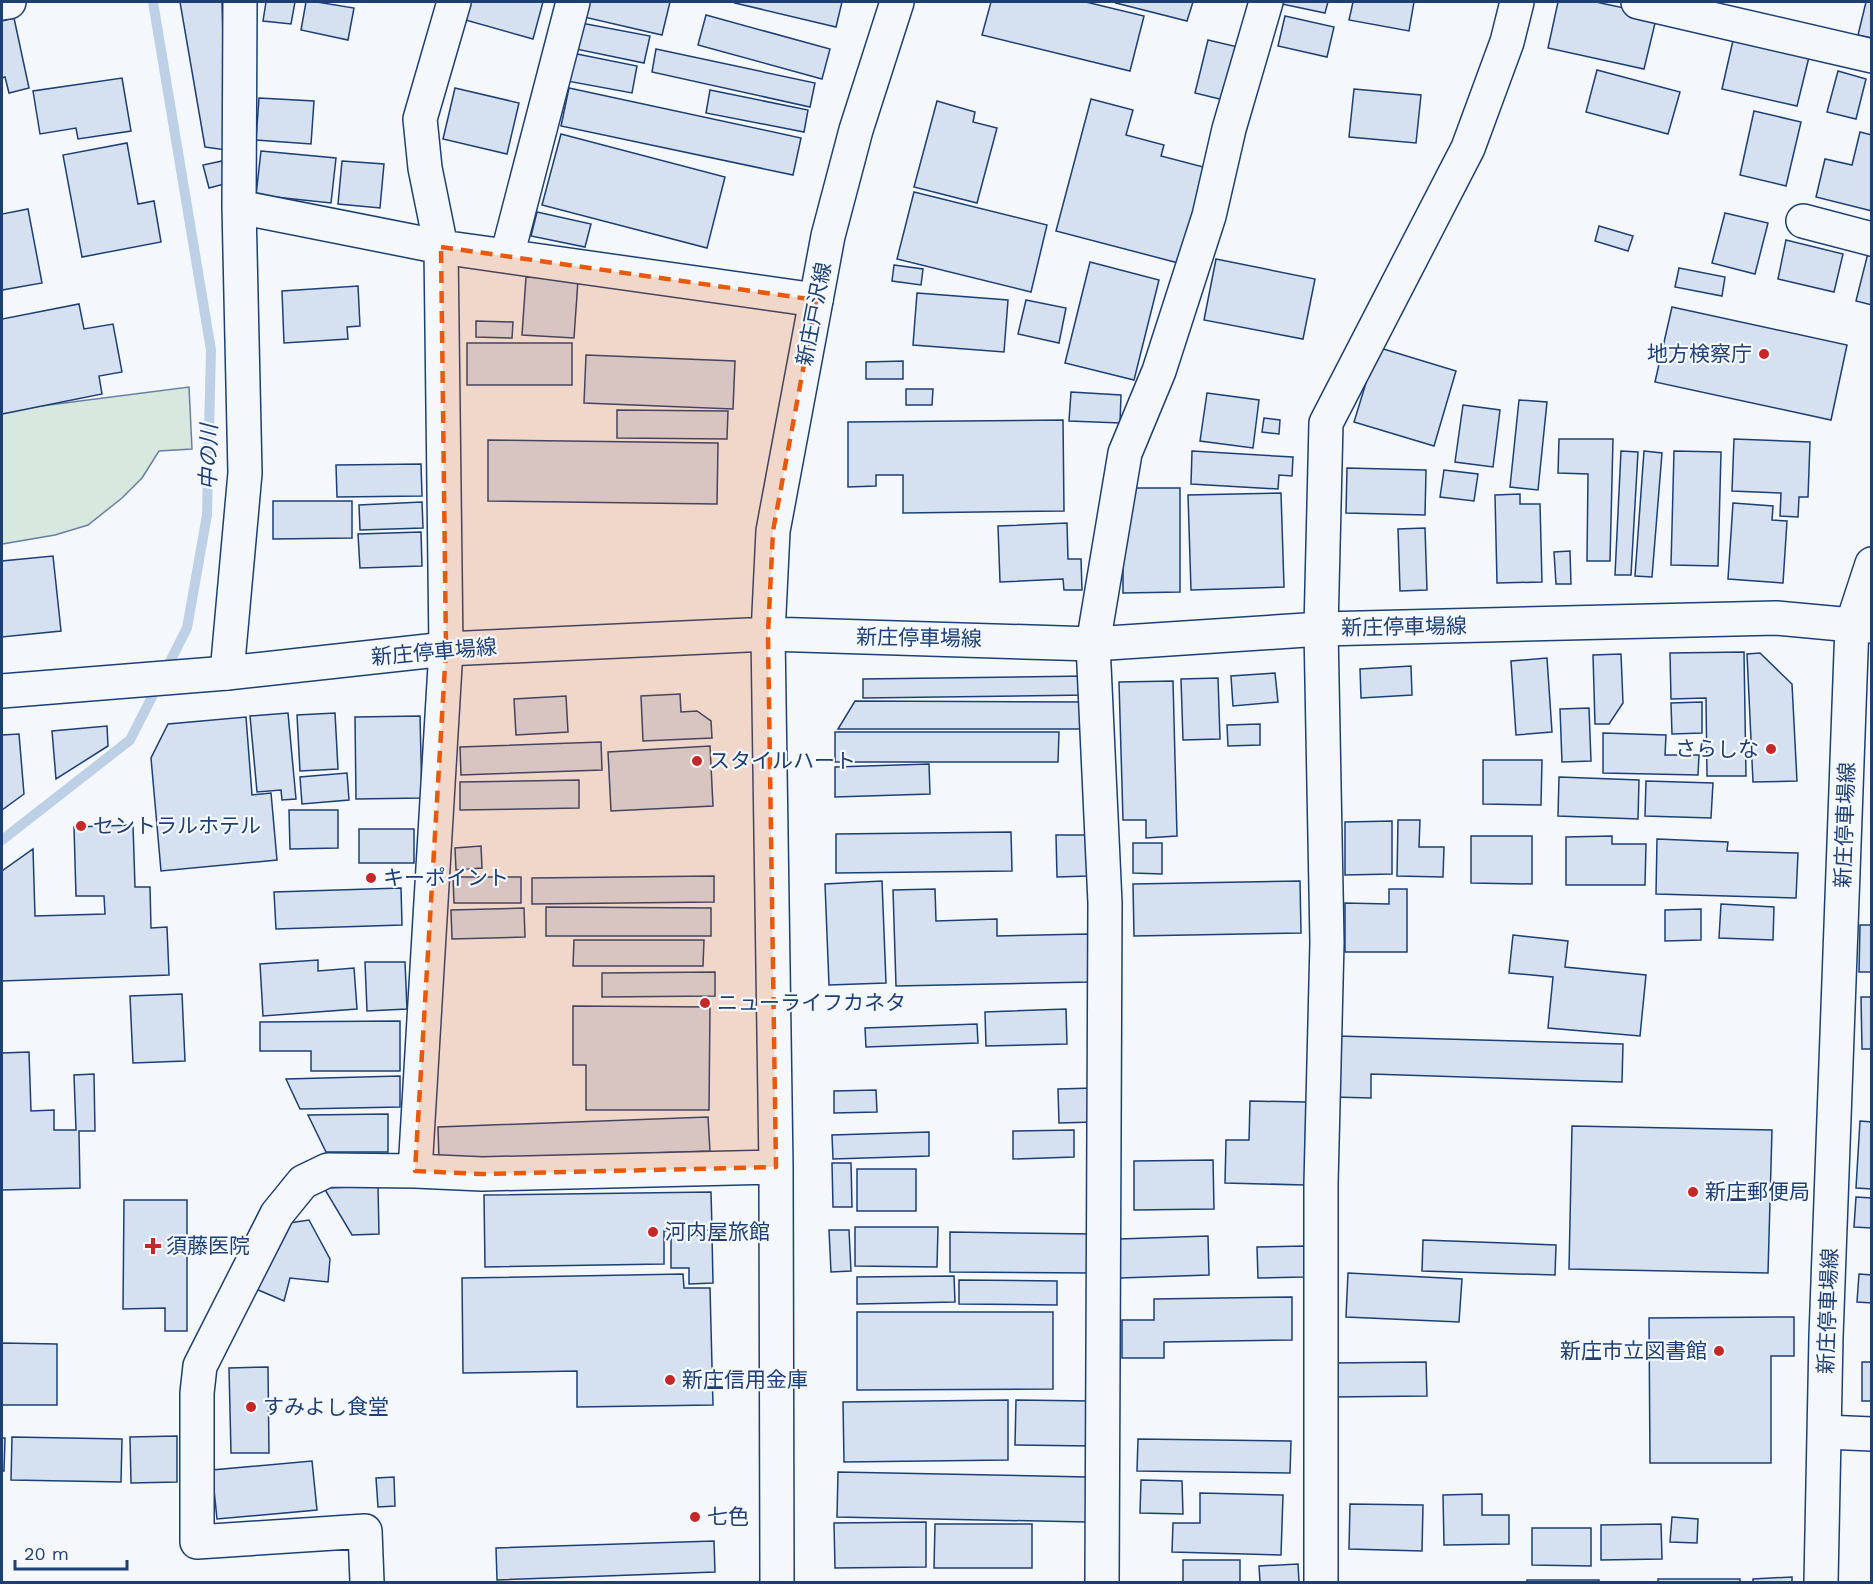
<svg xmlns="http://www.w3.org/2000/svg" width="1873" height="1584" font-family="'Work Sans','Noto Sans JP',sans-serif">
	<rect width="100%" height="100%" fill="#f4f7fb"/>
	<path fill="#d7e8df" stroke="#687fa3" stroke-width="1.5" d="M189,387L192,449L159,451L142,478L122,498L88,525L55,535L2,544V411Z"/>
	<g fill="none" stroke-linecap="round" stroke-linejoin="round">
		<path stroke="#bed0e5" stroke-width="10" d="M2,840L130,740L187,628L207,515L211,350L153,2"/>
	</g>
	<path fill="#d5e0f0" stroke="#1d3f73" stroke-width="1.5" d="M180,2H222L226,150L205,147Z
		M266,2H295L291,24L263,21Z
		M306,2H317L354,8L348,40L301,30Z
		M467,2H543L533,39L462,19Z
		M587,2H670L662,35L584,17Z
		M736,2H842L836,27L735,3Z
		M991,2H1086L1144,16L1130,71L982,35Z
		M1117,2H1193L1187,21L1116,3Z
		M1283,2H1328L1325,13L1282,4Z
		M1353,2H1414L1409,31L1349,20Z
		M1558,2H1596L1657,15L1644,69L1548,48Z
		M1866,2H1872V38L1858,35Z
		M706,15L830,49L822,79L698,45Z
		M1285,16L1334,27L1327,57L1278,46Z
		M14,18L29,88L9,93L5,77L2,78V21Z
		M581,23L650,36L644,63L576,49Z
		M1734,36L1810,53L1797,106L1722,89Z
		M1208,40L1242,48L1228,101L1195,93Z
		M656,49L815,83L810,107L652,72Z
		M572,53L637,66L632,93L567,81Z
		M1597,70L1680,92L1668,134L1586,112Z
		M1838,71L1866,79L1856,119L1827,112Z
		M122,78L131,131L78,139L76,128L40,134L33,91Z
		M455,88L519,103L507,154L443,139Z
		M569,88L801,138L793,175L561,126Z
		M1354,89L1421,95L1416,143L1349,137Z
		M710,90L808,110L804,132L706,113Z
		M259,98L314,101L311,144L256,140Z
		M1091,99L1133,110L1126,135L1164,145L1161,156L1211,169L1186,265L1056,231Z
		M937,101L975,112L973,122L997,128L977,203L914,187Z
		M1754,111L1801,122L1786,186L1740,175Z
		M1860,132L1872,135V211L1816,197L1825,159L1852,165Z
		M561,134L725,177L707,248L542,205Z
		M127,143L138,204L154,201L161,242L82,257L63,155Z
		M261,151L336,158L331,203L256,195Z
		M222,161L228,183L209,188L203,165Z
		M342,161L384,164L380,208L338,204Z
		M914,192L1047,225L1031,292L897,259Z
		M28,209L42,283L2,290V214Z
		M537,212L591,224L585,247L531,236Z
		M1725,213L1768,223L1755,274L1712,263Z
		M1599,226L1633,236L1628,251L1595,241Z
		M1786,240L1843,254L1834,292L1778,279Z
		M1868,253L1872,254V305L1856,301Z
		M1216,259L1315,279L1303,339L1204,320Z
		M1090,262L1159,280L1134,380L1065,363Z
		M894,265L923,269L921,285L892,281Z
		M1679,268L1725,277L1722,296L1675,287Z
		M526,277L578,280L574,338L522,335Z
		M358,286L360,326L347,327L348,339L284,343L282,291Z
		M917,293L1008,300L1004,352L913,345Z
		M1026,300L1066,308L1059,343L1018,334Z
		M79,304L84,329L113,324L122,372L99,376L102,394L2,414V319Z
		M1672,307L1847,345L1831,420L1655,382Z
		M476,321L513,322L512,338L476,337Z
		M467,343H572V385H467Z
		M1377,347L1456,371L1434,446L1354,422Z
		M586,355L735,361L733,409L584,403Z
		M903,361V379H866V362Z
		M906,389H933L932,405H906Z
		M1071,392L1121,395L1120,423L1069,421Z
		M1207,393L1259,400L1253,448L1200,441Z
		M1519,400L1547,402L1538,490L1510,487Z
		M1463,405L1500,410L1493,467L1455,462Z
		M617,410L728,411L727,439L617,438Z
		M1264,418L1280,420L1279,434L1262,432Z
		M1063,420L1064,511L903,513V475H876V486L848,487V422Z
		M1559,439H1613L1610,561H1587L1588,474L1558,473Z
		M1734,439L1810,442L1808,497H1799L1798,517L1780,516L1781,493L1732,491Z
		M488,440L718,443L717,504L488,501Z
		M1192,451L1293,457L1292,476L1279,475L1278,489L1191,484Z
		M1621,451L1638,452L1631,575H1615Z
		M1644,451L1662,453L1652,577L1635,576Z
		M1674,451L1721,452L1718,566L1671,565Z
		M421,464L422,496L337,497L336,465Z
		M1347,468L1426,470L1425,515L1346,513Z
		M1444,470L1478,474L1474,501L1440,497Z
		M1123,488H1180V592L1123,593Z
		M1281,493L1284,587L1191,590L1188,495Z
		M1520,494V504H1540L1542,582L1497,583L1495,495Z
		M273,501H352V538L273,539Z
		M422,502L423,528L360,530L359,505Z
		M1733,503L1773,506L1772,520L1787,521L1783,583L1728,579Z
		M1067,523L1068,559H1081L1082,590H1064L1063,579L1000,582L998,526Z
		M1425,528L1427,590L1400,591L1398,529Z
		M421,532L422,566L360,568L358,534Z
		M1570,551L1571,584H1556L1554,552Z
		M53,556L61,631L2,637V561Z
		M1744,652L1746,776H1707L1706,698L1671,699L1670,653Z
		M1760,653L1792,684L1797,781L1753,782L1747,654Z
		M1621,654L1623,703L1609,724H1595L1593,655Z
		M1547,658L1552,732L1516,735L1511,661Z
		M1411,666L1412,695L1361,698L1360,669Z
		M1275,673L1278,702L1233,706L1231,676Z
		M1087,676L1088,695L863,698V679Z
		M1218,678L1220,739L1183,740L1181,679Z
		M1173,681L1177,836L1146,838V820H1123L1119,682Z
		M680,694L681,712L697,711L711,721L712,738L643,741L641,696Z
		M566,696L568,732L516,735L514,699Z
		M855,701L1088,702V729H838Z
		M1702,702V733L1672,734L1671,703Z
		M1589,708L1591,761L1562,762L1560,709Z
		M288,713L296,799L282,800L281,790L257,792L250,716Z
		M335,713L338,769L300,771L297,715Z
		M420,716L422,798L356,799L355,717Z
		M246,717L252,795L271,793L277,860L161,871L151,758L168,724Z
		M1260,724V745L1228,746L1227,725Z
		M107,726L108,746L56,779L52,731Z
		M835,732H1059L1058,762H835Z
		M1603,733L1666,735L1665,755H1699L1698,775L1603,773Z
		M19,734L24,794L2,810V735Z
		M601,742L602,770L461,775L460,747Z
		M710,746L713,806L611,811L608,752Z
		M1483,760H1542L1541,805L1483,804Z
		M929,764L930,794L835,797V767Z
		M347,773L349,800L302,804L300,777Z
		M1559,777L1639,780L1638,819L1558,816Z
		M579,780V808L460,810V782Z
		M1646,781L1713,783L1711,818L1645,816Z
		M289,810H338V848L290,849Z
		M1398,820H1420L1419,847H1444L1443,877L1397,876Z
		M1392,821V874L1345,875V822Z
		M133,825L135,887H150L151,928L167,927L169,975L2,981V871L33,849L35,916L105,914L104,896H76L74,827Z
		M359,829H414V863H359Z
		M1011,832L1012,871L836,873V834Z
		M1056,835H1087L1088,876L1057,877Z
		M1471,836H1532V884L1471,883Z
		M1612,836V844H1646L1645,885H1566V837Z
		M1657,839L1728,842L1727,851L1798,853L1796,898L1656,894Z
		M1133,843H1162V874L1133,873Z
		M481,846L482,868L456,870L455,848Z
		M714,876V902L532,904V878Z
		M453,877H521V903H454Z
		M882,881L886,983L829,985L825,884Z
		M1300,881L1301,933L1134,936L1133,884Z
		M401,888L402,925L276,929L274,892Z
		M935,889L936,921L997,919V936L1089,934L1090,982L896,986L893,890Z
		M1389,889H1407V952H1345V903L1389,904Z
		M1721,904L1774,907L1773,940L1719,938Z
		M546,907L711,908V936H546Z
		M524,908L525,937L452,939L451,910Z
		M1701,909V940L1665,941V910Z
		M1860,925H1872V972H1859Z
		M1513,935L1568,941L1565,967L1646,975L1640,1036L1548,1028L1553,977L1509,973Z
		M574,940H704L703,966H573Z
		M318,960V971L354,968L357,1009L263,1016L260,964Z
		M365,962H405L407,1009L367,1011Z
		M715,972V996L602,997V973Z
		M182,994L185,1061L133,1063L130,996Z
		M1861,997H1872V1049H1862Z
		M573,1006L710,1007L709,1110H586V1065H573Z
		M1066,1009L1067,1044L986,1046L985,1012Z
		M400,1021V1071H311V1051H260V1022Z
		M977,1024L978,1043L866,1047L865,1028Z
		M1336,1036L1623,1044L1622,1082L1371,1074V1098L1334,1097Z
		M29,1052L31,1111L54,1110V1130H76L74,1075L94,1074L95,1131H79L80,1188L2,1190V1053Z
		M400,1076V1107L300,1109L286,1079Z
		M1094,1088L1095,1122L1059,1123L1058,1089Z
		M876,1090L877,1112L834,1113V1091Z
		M1250,1101L1306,1102L1305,1185L1225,1183L1226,1140H1249Z
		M388,1114V1152H326L308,1115Z
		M708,1117L710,1151L439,1160L438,1127Z
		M1860,1121L1872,1122V1189L1856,1188Z
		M1572,1126L1772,1130L1768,1273L1569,1269Z
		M1074,1130V1157L1013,1159V1131Z
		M929,1132V1156L833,1159L832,1135Z
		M1213,1160L1214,1209L1134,1210V1161Z
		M832,1163H851L852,1207H833Z
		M857,1169H916V1211H857Z
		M378,1186L379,1234L352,1235L324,1188Z
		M711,1192L712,1230L664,1231V1264L485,1267L484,1195Z
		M1856,1197L1872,1198V1228L1854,1227Z
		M124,1200H187V1331H165V1308L123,1309Z
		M309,1220L330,1259L328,1282L290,1278L284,1301L256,1289L289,1223Z
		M855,1227H938L937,1267L855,1266Z
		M829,1230H849L851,1271L831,1272Z
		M950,1232L1094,1234V1273L950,1272Z
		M712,1235L713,1283L689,1284V1268H671V1236Z
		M1208,1236L1209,1275L1120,1278L1119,1239Z
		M1423,1240L1556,1245L1555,1275L1422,1271Z
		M1304,1246V1277L1258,1278L1257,1247Z
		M1348,1273L1462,1279L1459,1322L1346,1317Z
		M683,1274L684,1288H710L713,1405L577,1407V1371L463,1373L462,1278Z
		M1859,1274L1872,1275V1303L1857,1302Z
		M954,1276L955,1302L857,1304V1277Z
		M959,1280L1057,1281V1305L959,1304Z
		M1292,1297V1340L1164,1342V1358H1122V1320H1154V1299Z
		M857,1312H1053V1389L857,1390Z
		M1794,1317V1356H1771V1463H1650L1649,1318Z
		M2,1343L57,1344V1405H2Z
		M1426,1362L1427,1396L1332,1397V1363Z
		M1862,1362H1872V1401H1862Z
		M268,1367L269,1453H231L229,1368Z
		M1008,1400V1460L844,1462L843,1402Z
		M1016,1400L1091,1401V1446L1015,1445Z
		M177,1436V1482L131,1483L130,1437Z
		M12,1437L122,1439L121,1482L11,1480Z
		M2,1438H5L4,1471H2Z
		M1138,1439L1291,1441L1290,1473L1137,1471Z
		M312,1461L317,1510L217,1519L212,1470Z
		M838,1472L1087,1477L1086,1522L837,1517Z
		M394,1477L395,1506L378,1507L376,1478Z
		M1141,1480L1182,1481L1183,1514L1140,1513Z
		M1200,1493L1283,1495L1281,1555L1172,1552L1173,1523H1200Z
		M1482,1494V1515H1509V1544L1444,1545L1443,1495Z
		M1350,1504L1423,1505L1422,1551L1349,1549Z
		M1672,1517L1698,1519L1697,1543L1670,1542Z
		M926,1522V1567L835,1568L834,1523Z
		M935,1524H1032V1568H934Z
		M1661,1524L1662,1559L1601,1560V1525Z
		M1532,1528H1591V1566L1532,1565Z
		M714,1541L715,1572L497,1580L496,1548Z
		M1183,1560H1240V1582H1183Z
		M1298,1564L1299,1582H1260L1259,1566Z
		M1792,1577V1582H1753V1579Z
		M1658,1579H1740V1582H1658Z
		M1527,1580H1599V1582H1527Z"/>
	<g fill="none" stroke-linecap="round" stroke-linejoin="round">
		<defs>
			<path id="minor" d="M1638,2L1872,56
				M2,3L9,2
				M239,207L441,247L816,300
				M1803,221L1872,239
				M507,256L573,2
				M1872,564L1852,625L1872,626
				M768,634L776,1167L777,1582
				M227,673L245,473L239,207L240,2
				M415,1171L446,649L441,247L425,168L420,119L454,2
				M1825,1432L1872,1434
				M367,1582L365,1531L197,1542V1393L200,1366L277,1214L303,1182L328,1170L415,1171L482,1174L776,1167
				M1102,1582L1105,903L1093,644L1125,453L1159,371L1209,216L1229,129L1266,2
				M1321,1582V1184L1327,942L1321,629L1326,423L1468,148L1507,42L1517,2"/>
			<path id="major" d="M768,634L773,531L828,236L856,130L897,2
				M2,691L227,673L446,649L768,634L1093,644L1321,629L1776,618L1852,625L1826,1337L1821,1582"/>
		</defs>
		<use href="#minor" stroke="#1d3f73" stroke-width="36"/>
		<use href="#major" stroke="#1d3f73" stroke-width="36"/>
		<use href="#minor" stroke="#f4f7fb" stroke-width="33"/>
		<use href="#major" stroke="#f4f7fb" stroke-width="33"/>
	</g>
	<path fill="#e8590c" fill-opacity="0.2" stroke="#e8590c" stroke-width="4.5" stroke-dasharray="12 8" stroke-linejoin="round" d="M441,247L816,300L773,531L768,634L776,1167L482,1174L415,1171L446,649Z"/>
	<g fill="#c62828" stroke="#f4f7fb" stroke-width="2">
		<circle cx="1764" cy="354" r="6"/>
		<circle cx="1771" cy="749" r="6"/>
		<circle cx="697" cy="761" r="6"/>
		<circle cx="81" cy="826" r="6"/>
		<circle cx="371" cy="878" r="6"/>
		<circle cx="705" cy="1003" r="6"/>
		<circle cx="1693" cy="1192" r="6"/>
		<circle cx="653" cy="1232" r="6"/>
		<path d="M150 1237h6v6h6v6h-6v6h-6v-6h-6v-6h6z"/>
		<circle cx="1719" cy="1351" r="6"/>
		<circle cx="670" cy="1380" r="6"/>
		<circle cx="251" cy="1407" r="6"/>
		<circle cx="695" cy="1517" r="6"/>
	</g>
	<g text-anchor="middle" stroke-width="4.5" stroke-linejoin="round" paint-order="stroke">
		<g font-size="21" fill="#1d3f73" stroke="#f4f7fb">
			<text transform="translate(814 314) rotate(-79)" y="7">新庄戸沢線</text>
			<text transform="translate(1404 627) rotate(-1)" y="7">新庄停車場線</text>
			<text transform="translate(919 638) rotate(1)" y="7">新庄停車場線</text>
			<text transform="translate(434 652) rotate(-5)" y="7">新庄停車場線</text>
			<text transform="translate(1845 825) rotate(-88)" y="7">新庄停車場線</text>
			<text transform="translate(1828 1311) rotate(-88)" y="7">新庄停車場線</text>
		</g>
		<g font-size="21" fill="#1d3f73" stroke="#f4f7fb" text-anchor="start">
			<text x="1752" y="361" text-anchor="end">地方検察庁</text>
			<text x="1759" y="756" text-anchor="end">さらしな</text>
			<text x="709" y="768">スタイルハート</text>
			<text x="93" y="833">セントラルホテル</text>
			<text x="383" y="885">キーポイント</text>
			<text x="717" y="1010">ニューライフカネタ</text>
			<text x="1705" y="1199">新庄郵便局</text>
			<text x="665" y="1239">河内屋旅館</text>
			<text x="166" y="1253">須藤医院</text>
			<text x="1707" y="1358" text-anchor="end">新庄市立図書館</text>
			<text x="682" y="1387">新庄信用金庫</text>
			<text x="263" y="1414">すみよし食堂</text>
			<text x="707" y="1524">七色</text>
		</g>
		<g font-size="22" font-style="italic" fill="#1d3f73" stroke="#f4f7fb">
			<text transform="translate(208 457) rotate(-89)" y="8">中の川</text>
		</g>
	</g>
	<rect width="1873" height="1584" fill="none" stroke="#1d3f73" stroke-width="6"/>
	<path d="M15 1560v9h112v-9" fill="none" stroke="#1d3f73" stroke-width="3"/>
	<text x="24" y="1560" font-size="18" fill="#1d3f73" stroke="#f4f7fb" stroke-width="4.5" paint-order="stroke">20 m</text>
</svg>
